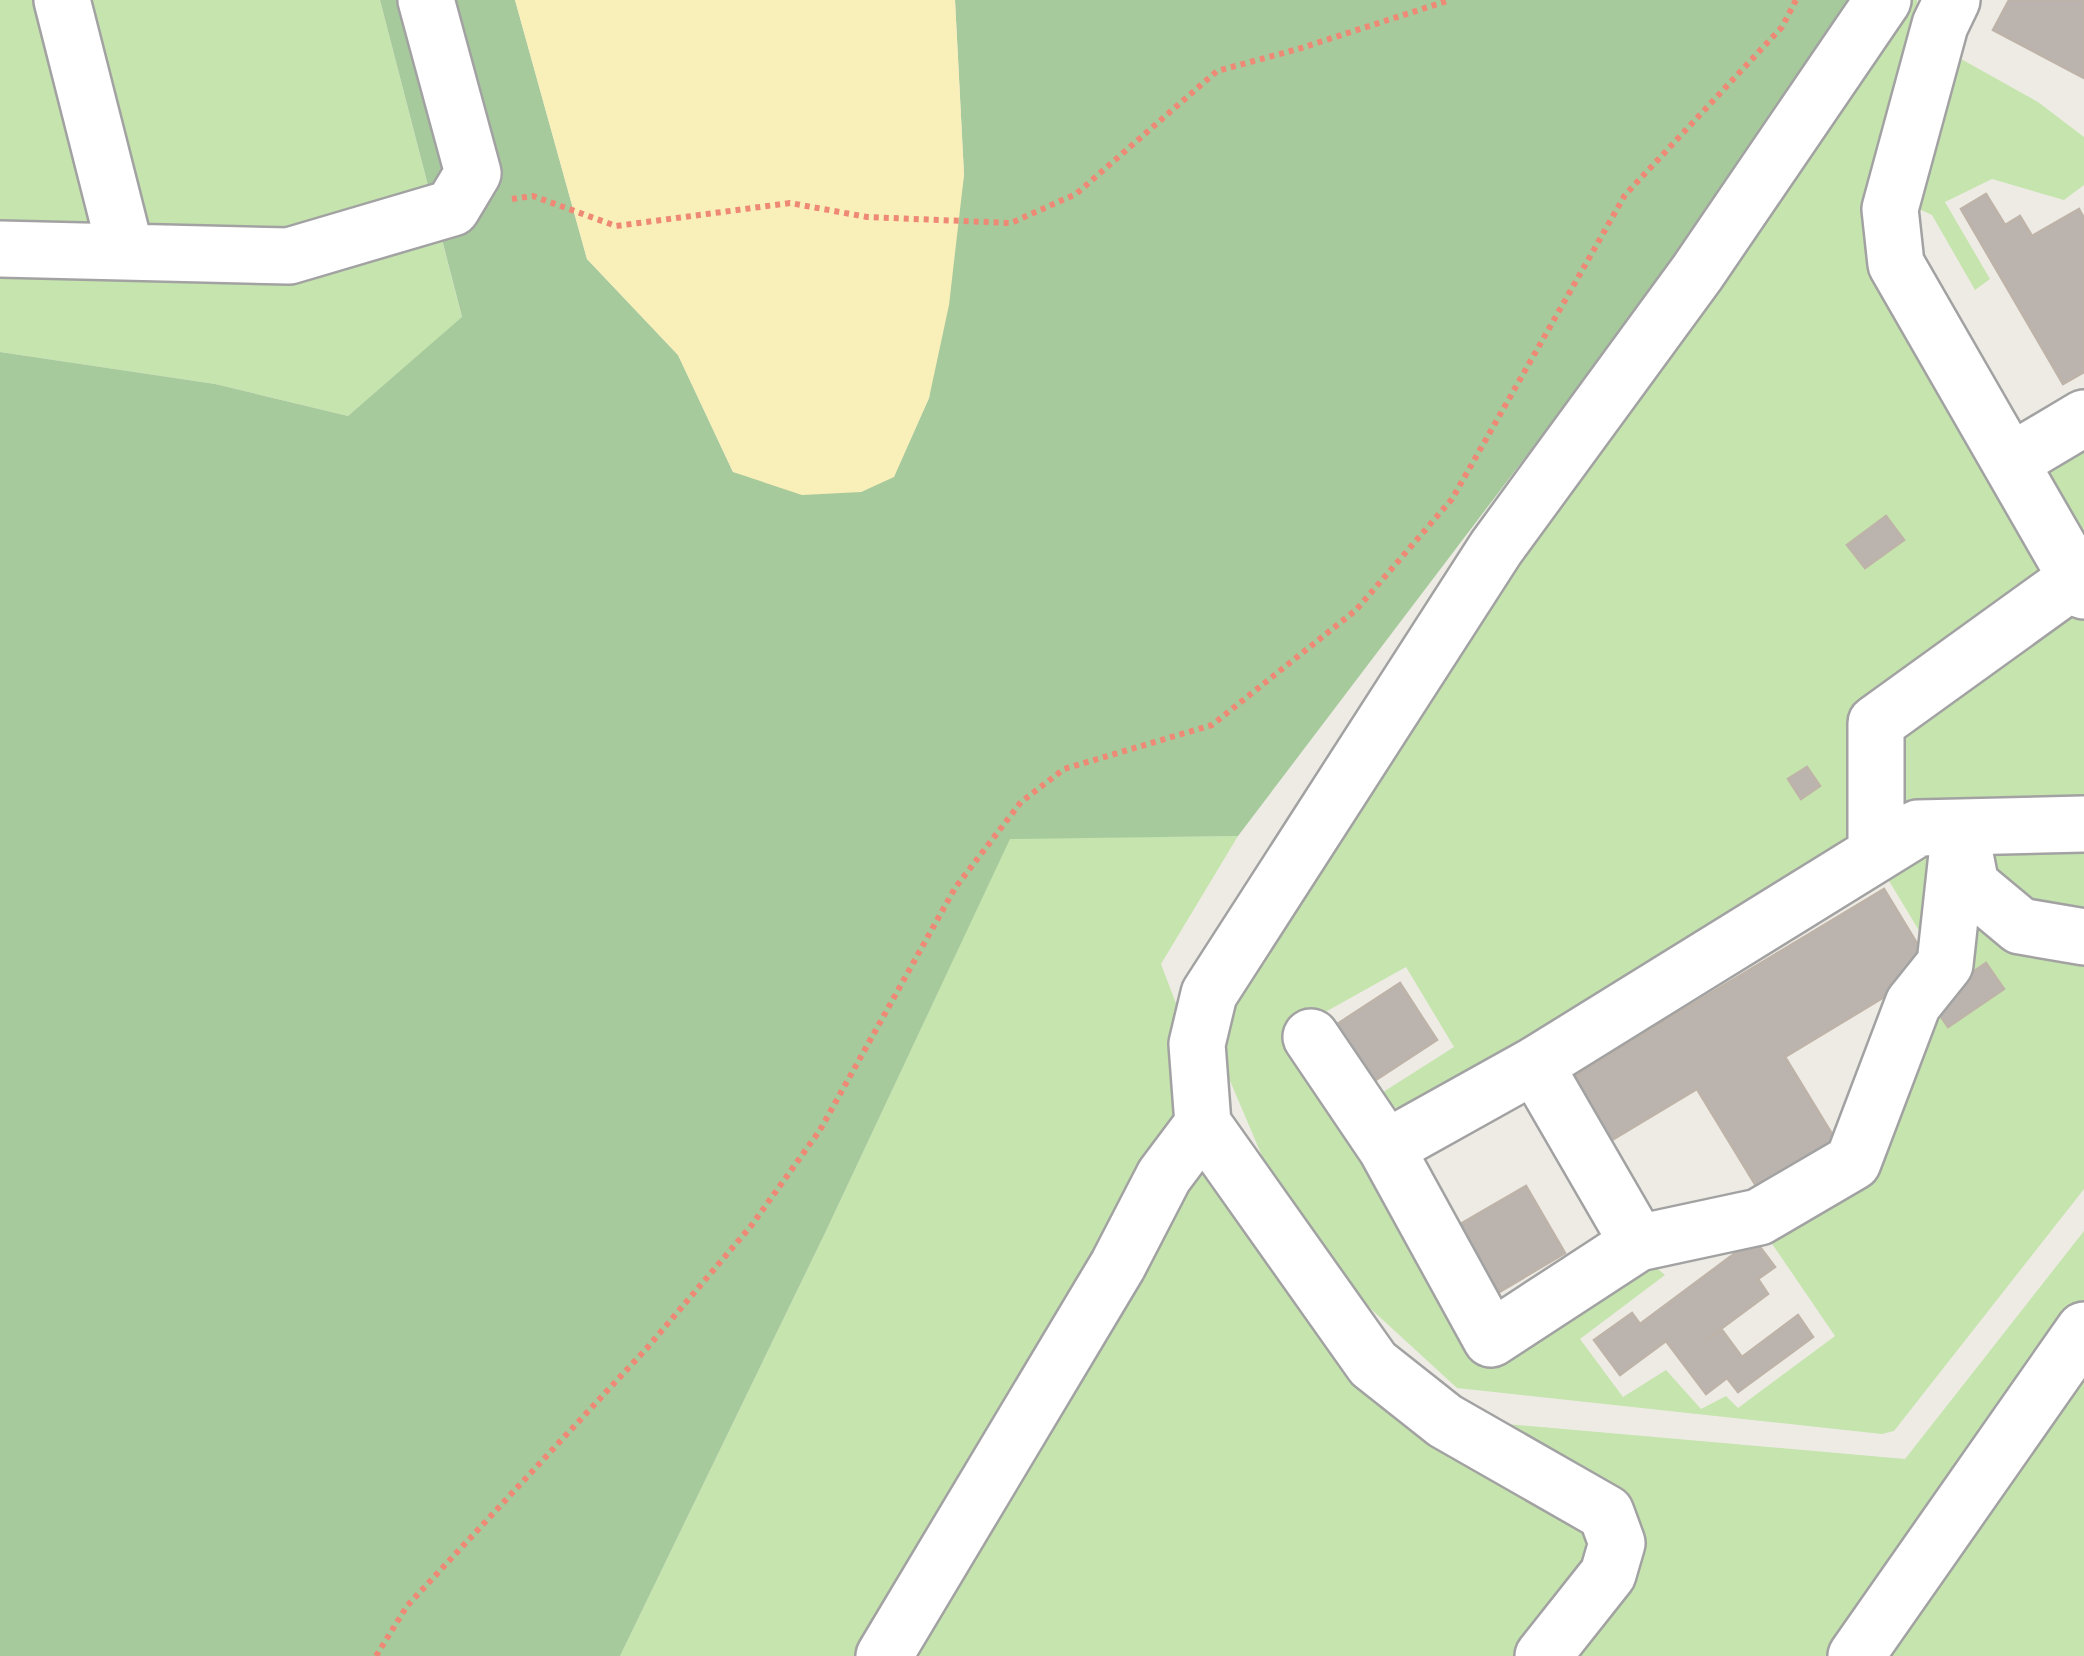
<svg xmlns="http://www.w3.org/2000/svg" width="2084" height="1656" font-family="Commissioner,sans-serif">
	<rect width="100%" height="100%" fill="#eeebe5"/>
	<path fill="#c6e4ae" d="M0,0H380L462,318L348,416L215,384L0,352Z
		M1893,0H1917V23L1868,204L2053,573L1863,714L1864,844L1414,1117L1389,1104L1380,1094L1454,1047L1406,967L1284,1035L1477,1353L1641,1255L1665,1275L1580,1339L1623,1397L1666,1370L1701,1409L1726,1396L1738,1408L1835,1336L1764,1232L1865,1174L1961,894L2084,955V1189L1894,1431L1882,1434L1457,1388L1299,1243L1208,1029Z
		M1945,50L2038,102L2084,137V185L2064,200L1992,179L1945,202L1990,279L1975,290L1932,215L1910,205Z
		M2084,440V546L2041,476Z
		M2074,594L2084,611V814L1886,830L1887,729Z
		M1238,836L1161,964L1275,1264L1449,1419L1905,1459L2084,1231V1656H620L826,1231L1010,838Z
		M2084,840V927L1982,883L1980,842Z
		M1947,846L1932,952L1880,866Z"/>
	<path fill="#a7ca9d" d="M380,0H515L587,259L678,355L733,472L861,492L894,476L929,398L964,175L955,0H1872L1238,836L1010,839L826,1231L620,1656H0V352L215,384L348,416L462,317Z"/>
	<path fill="#f9efb8" d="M515,0H955L964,175L949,305L929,398L894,477L861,492L802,495L733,472L678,355L587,259Z"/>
	<path fill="#bbb4ae" stroke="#beb3a8" stroke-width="2.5" d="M2009,0H2084V78L1993,30Z
		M1986,194L2005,225L2020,216L2032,236L2079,209L2084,218V372L2063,384L1961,209Z
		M1886,516L1904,540L1865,568L1847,545Z
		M1807,767L1820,786L1801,799L1788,779Z
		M1884,889L1932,968L1785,1057L1840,1147L1761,1194L1697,1089L1597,1149L1558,1085Z
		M1986,963L2004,989L1948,1027L1930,1001Z
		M1400,983L1437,1040L1362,1089L1325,1032Z
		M1526,1186L1565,1253L1496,1294L1457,1226Z
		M1754,1239L1775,1267L1758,1279L1768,1294L1706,1340L1722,1330L1742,1357L1798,1315L1813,1337L1738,1392L1727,1378L1706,1394L1666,1341L1620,1375L1594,1340L1632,1313L1640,1324Z"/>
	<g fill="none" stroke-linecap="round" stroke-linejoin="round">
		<defs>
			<path id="minor" d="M62,0L126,252
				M1952,0L1940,25L1890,209L1896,264L2084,591
				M0,249L289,256L452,208L473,173L426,0
				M2010,462L2084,418
				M1961,835L1971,885L2020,926L2084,937
				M1876,854V723L2077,578
				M1311,1037L1386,1148L1491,1339L1638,1243L1759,1217L1853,1162L1913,1004L1945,964L1960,827
				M1535,1065L1638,1243
				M1203,1124L1197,1044L1209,994L1496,548L1697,273L1883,0
				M1386,1148L1535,1065L1918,828L2084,824
				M884,1656L1118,1265L1164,1176L1203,1124L1373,1364L1445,1421L1606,1513L1617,1543L1608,1574L1543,1656
				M1856,1656L2084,1330"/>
		</defs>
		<use href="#minor" stroke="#a2a2a2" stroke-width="60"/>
		<path stroke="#ee8976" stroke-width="6" stroke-dasharray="5 5" stroke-linecap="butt" d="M512,199L533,196L616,226L790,203L867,217L1011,223L1076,194L1217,71L1298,49L1450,0
			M376,1656L407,1606L647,1348L751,1226L820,1130L955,888L1021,802L1064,769L1212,725L1356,610L1452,499L1625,195L1782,27L1796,0"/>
		<use href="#minor" stroke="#fff" stroke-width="55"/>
	</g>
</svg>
